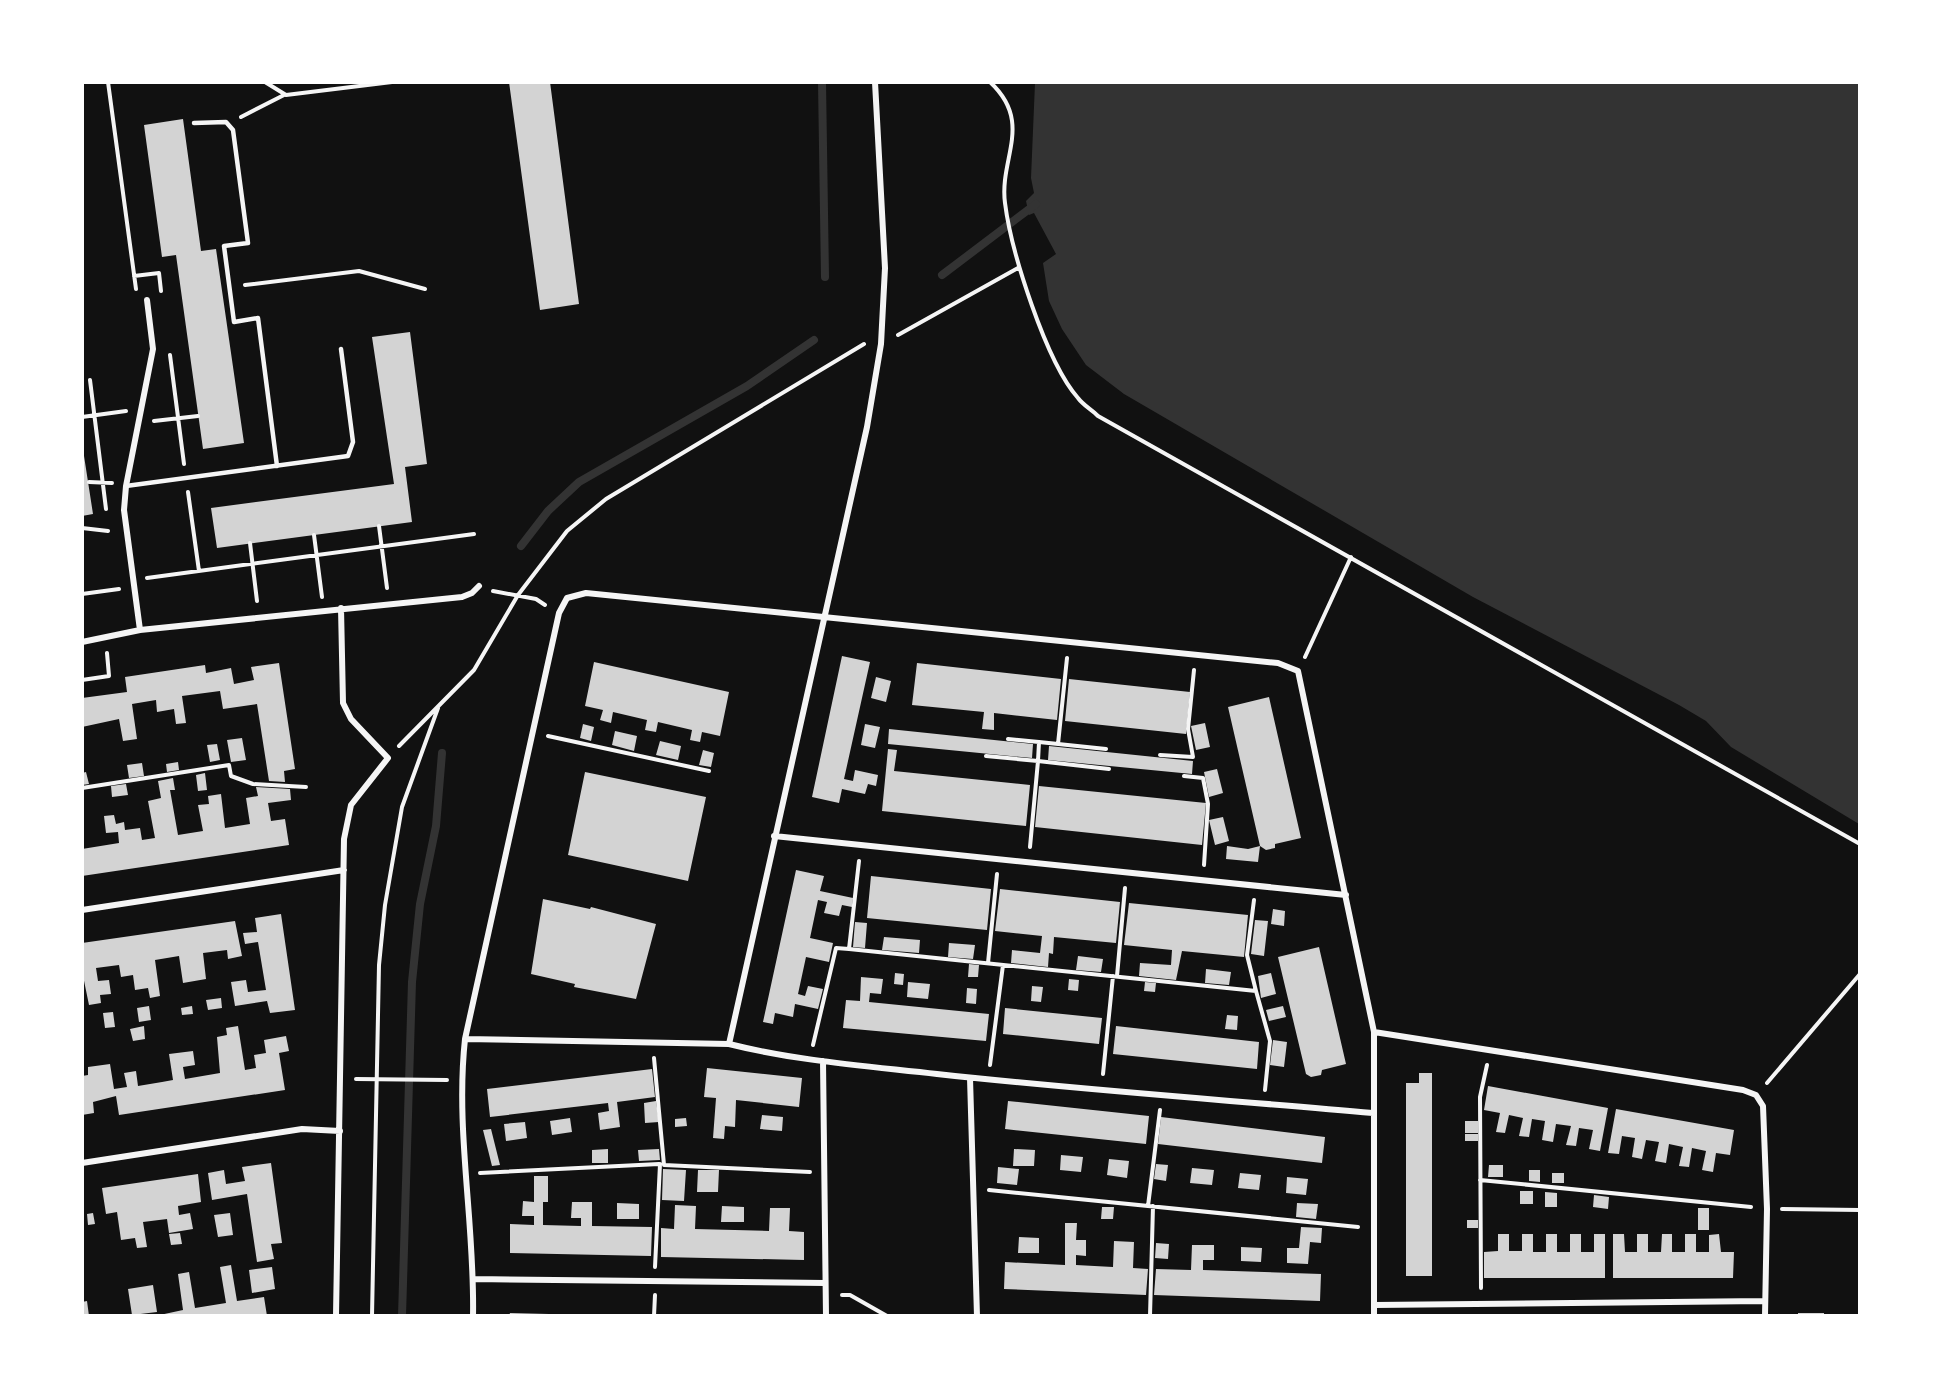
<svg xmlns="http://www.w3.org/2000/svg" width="1942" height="1398" font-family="'Public Sans',sans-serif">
	<rect width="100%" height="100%" fill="#111"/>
	<path fill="#333" d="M1035,83H1859V824L1731,747L1706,721L1679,705L1473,597L1124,394L1086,365L1062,329L1049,301L1043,263L1056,254L1034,213L1029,215L1026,201L1034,193L1031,178Z"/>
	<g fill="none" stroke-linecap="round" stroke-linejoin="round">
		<path stroke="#333" stroke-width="8" d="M822,82L825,277
			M942,275L1036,204
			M521,546L548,511L579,482L747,386L814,340
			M402,1316L412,982L420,904L436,826L442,753"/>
	</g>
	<path fill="#d3d3d3" d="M509,82H550L579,304L540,310Z
		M183,119L201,251L216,249L244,443L203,449L176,255L162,257L144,125Z
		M410,332L427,464L405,467L412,522L217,548L211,508L394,484L372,337Z
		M82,443L93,514L82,516Z
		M842,656L870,662L844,779L853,781L855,770L878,775L876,786L868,784L865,794L842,789L839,803L812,797Z
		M594,662L729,692L720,736L702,732L700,742L690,740L692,730L658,722L656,732L645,730L647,720L613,712L611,723L600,720L603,710L585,706Z
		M279,663L295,769L284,771L285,782L269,781L257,704L223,709L220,691L182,696L186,723L176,724L174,709L157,712L156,700L132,704L137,739L123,741L119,719L82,727V698L127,692L125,677L205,665L206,673L231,668L234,684L254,680L251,667Z
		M917,663L1061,679L1057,720L994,713V730L982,729L984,712L912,705Z
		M876,677L891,681L886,702L871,698Z
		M1069,679L1190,692L1186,734L1065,721Z
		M1269,697L1301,838L1275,844V848L1266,850L1260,846L1258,862L1226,859L1227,846L1248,849L1260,846L1228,707Z
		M1205,723L1210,747L1196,750L1191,726Z
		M583,724L594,727L591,741L580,738Z
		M865,724L880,727L875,748L861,745Z
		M889,729L1033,744L1032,758L888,744Z
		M615,731L637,736L634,751L612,745Z
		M242,738L246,760L231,762L227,740Z
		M660,741L681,746L678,760L656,755Z
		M217,744L220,760L210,762L207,745Z
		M1049,746L1193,761L1192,774L1048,760Z
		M888,749L897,750L894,771L1030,785L1026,826L882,811Z
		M703,750L714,753L711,767L699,765Z
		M178,762L179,770L167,772L166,764Z
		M142,763L144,776L129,778L127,765Z
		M1217,769L1223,793L1209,797L1204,772Z
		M86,772L89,784L82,785V773Z
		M585,772L706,797L688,881L568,855Z
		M205,773L207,790L198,791L196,775Z
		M173,778L175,790H170L178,835L203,831L198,805L209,804L208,796L221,794L225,828L250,824L246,798L258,796L256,787L290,789L291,800L268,803L271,821L285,819L289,845L82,876V849L119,843L118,832L106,833L104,816L114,815L116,824L124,822L125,830L140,828L142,840L155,838L148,801L161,798L158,781Z
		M126,784L128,795L112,797L111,786Z
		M1039,786L1206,803L1202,845L1035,827Z
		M1223,817L1229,841L1215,845L1209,820Z
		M796,870L824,876L820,891L853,898L852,907L842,905L839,916L824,913L827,902L818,900L810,938L833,943L829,962L806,957L798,994L805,996L808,986L823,989L818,1009L795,1004L793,1017L775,1013L773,1024L763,1022Z
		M871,876L991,889L987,930L867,918Z
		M1000,889L1120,902L1116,943L1054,937L1053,954L1049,953L1048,967L1011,963L1012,950L1040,953L1042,936L995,931Z
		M543,899L590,909L591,907L656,924L636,999L574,987L575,984L531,974Z
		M1129,903L1248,915L1244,957L1182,951L1176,980L1139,976L1140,963L1171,965L1172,950L1124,945Z
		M1273,909L1285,911L1284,926L1271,924Z
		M281,914L295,1010L270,1013L267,1001L235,1006L231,982L246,980L248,992L266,990L258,942L245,944L243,933L257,932L255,918Z
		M1255,920L1268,921L1264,956L1251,954Z
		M235,921L242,956L228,959L227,950L203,953L206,979L183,983L179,956L155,960L160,996L150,998L148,988L135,990L133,975L121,977L119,965L96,968L98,981L109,980L111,994L100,995L101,1003L89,1005L82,971V943Z
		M855,922L867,923L865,948L853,947Z
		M884,937L920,940L919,953L882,950Z
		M949,943L975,945L973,959L948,957Z
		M1319,947L1346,1064L1322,1070L1321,1075L1311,1077L1306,1074L1278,957Z
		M1078,956L1103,959L1101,972L1076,970Z
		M969,964L979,965L978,977H968Z
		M1206,969L1231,972L1229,985L1205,983Z
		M895,973L904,974L903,985L894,984Z
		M1271,973L1276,994L1261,998L1258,976Z
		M861,977L883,979L881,994L870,993L869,1002L989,1014L986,1041L843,1028L846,1000L860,1001Z
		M1069,979L1079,980L1078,991L1068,990Z
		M908,982L930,984L928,999L907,997Z
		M1145,982L1156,983L1155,992L1144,991Z
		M1032,986L1043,987L1041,1002L1031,1001Z
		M967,988L977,989L976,1004L966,1003Z
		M221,998L222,1008L208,1010L206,1000Z
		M149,1006L151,1020L139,1022L137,1008Z
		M192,1006L193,1014L182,1015L181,1008Z
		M1283,1006L1286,1017L1269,1021L1266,1010Z
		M1005,1008L1102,1018L1099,1044L1003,1034Z
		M113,1012L115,1027L105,1028L103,1013Z
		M1227,1015L1238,1016L1237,1030L1225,1029Z
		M144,1026L145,1039L133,1041L130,1029Z
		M238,1026L245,1070L256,1068L254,1055L266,1053L264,1040L286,1036L289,1051L279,1053L285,1090L119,1115L116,1096L93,1102L94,1113L82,1115V1076L88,1075V1067L110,1064L114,1089L127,1087L124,1073L136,1071L138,1086L162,1082L173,1080L169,1054L193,1051L195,1065L183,1067L185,1079L220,1073L217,1037L227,1035L226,1028Z
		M1116,1026L1259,1042L1257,1069L1113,1054Z
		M1273,1040L1287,1042L1284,1067L1270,1065Z
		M707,1068L802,1078L799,1107L736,1100L735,1127L725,1126L724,1139L713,1138L716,1098L704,1097Z
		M652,1069L655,1097L617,1102L620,1127L600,1130L598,1113L609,1111L608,1103L490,1117L487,1089Z
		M1419,1073H1432V1276H1406V1083H1419Z
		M1488,1086L1608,1108L1600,1151L1589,1149L1593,1130L1579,1128L1576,1146L1566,1145L1571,1126L1556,1124L1553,1142L1542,1140L1545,1121L1532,1119L1529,1137L1519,1136L1523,1118L1509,1115L1505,1133L1496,1132L1500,1113L1484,1110Z
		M656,1101L659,1122L645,1123L644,1103Z
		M1008,1101L1149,1116L1146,1144L1005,1129Z
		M1616,1109L1734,1130L1730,1155L1716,1153L1713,1172L1702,1170L1706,1151L1692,1148L1689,1167L1679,1166L1683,1147L1669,1144L1666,1163L1655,1161L1659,1142L1646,1140L1642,1159L1632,1157L1635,1138L1622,1136L1619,1154L1608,1153Z
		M762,1115L783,1117L782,1131L760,1129Z
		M1161,1117L1325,1137L1322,1163L1158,1144Z
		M570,1118L572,1132L552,1135L550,1121Z
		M686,1118L687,1126L675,1127V1119Z
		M1465,1121H1478V1133H1465Z
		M525,1122L527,1138L506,1141L504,1124Z
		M491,1129L500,1165L492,1166L483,1130Z
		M1465,1134H1478V1141H1465Z
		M608,1149V1163H592V1150Z
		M659,1149L660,1160L639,1161L638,1150Z
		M1014,1149L1035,1150L1034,1166H1013Z
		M1061,1155L1083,1157L1081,1172L1060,1170Z
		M1109,1159L1129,1161L1127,1178L1107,1175Z
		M271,1163L282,1243L271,1244L274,1259L257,1262L247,1194L212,1200L208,1173L224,1170L226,1184L245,1181L242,1167Z
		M1156,1164L1168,1165L1166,1181L1154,1179Z
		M1489,1165H1503V1177H1488Z
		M998,1167L1019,1169L1017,1185L997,1183Z
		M1192,1168L1214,1170L1212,1185L1190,1183Z
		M663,1169L686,1170L684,1201L662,1200Z
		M698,1170H719L718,1192H697Z
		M1529,1170H1540V1182L1529,1181Z
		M1240,1173L1261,1175L1259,1190L1238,1188Z
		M1552,1173H1564V1183H1552Z
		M198,1174L201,1202L178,1206L179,1215L190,1213L193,1229L169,1233L167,1219L143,1222L147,1247L137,1248L135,1238L121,1240L117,1212L106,1214L102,1188Z
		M534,1176H548V1202H543V1225L581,1226V1218H571L572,1202H592V1226L652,1227L651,1256L510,1253V1224L534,1225V1216H522L523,1201L534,1202Z
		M1287,1177L1308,1179L1306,1195L1286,1193Z
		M1520,1191H1533V1204H1520Z
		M1545,1192L1557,1193V1207H1545Z
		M1594,1195L1609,1197L1608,1209L1593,1207Z
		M617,1203L639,1204V1219H617Z
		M1297,1203L1318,1204L1316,1219L1296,1217Z
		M675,1205L696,1206L695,1229L769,1231L770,1208H790L789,1231L804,1232V1260L661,1257V1228L674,1229Z
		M722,1206L744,1207V1222H721Z
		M1102,1207H1114L1113,1219H1101Z
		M1698,1208H1709V1230H1698Z
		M93,1213L95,1224L88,1225L87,1214Z
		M230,1213L233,1235L218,1237L214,1215Z
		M1467,1220H1478V1228H1467Z
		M1065,1223H1077L1076,1240H1086V1256L1076,1255V1265L1113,1267L1114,1241L1134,1242L1133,1268L1148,1269L1146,1295L1004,1289L1005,1262L1065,1265Z
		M1301,1227L1322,1228L1321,1243L1310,1242L1308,1264L1287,1263V1248H1299Z
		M180,1233L182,1244L171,1245L169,1234Z
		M1498,1234H1509V1251H1522V1234H1533V1252H1546V1234H1557V1252H1570V1234H1581V1252H1594V1234H1605V1278H1484V1252L1498,1251Z
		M1613,1234H1624L1625,1252H1637V1234H1648V1252H1661L1662,1234H1672V1252H1685V1234H1696V1252H1709V1235L1719,1234L1721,1252H1734L1733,1278H1613Z
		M1019,1237L1039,1238V1253H1018Z
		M1156,1243L1169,1244L1168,1259L1155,1258Z
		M1192,1245H1214V1260H1203V1270L1321,1274L1320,1301L1154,1295L1156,1269L1191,1270Z
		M1241,1247L1262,1248L1261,1262L1241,1261Z
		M231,1265L237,1301L264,1297L267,1316H155L183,1310L178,1274L189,1272L195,1308L226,1303L220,1267Z
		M272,1267L275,1289L252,1293L249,1270Z
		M153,1285L157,1312L132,1315L128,1289Z
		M87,1301L89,1316H82V1302Z
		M510,1313L549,1314V1316H509Z
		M1798,1313H1824V1316H1798Z"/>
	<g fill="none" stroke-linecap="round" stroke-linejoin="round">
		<path stroke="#f5f5f5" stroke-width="4" d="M108,82L136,289
			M265,82L286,95L392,82
			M990,82C1034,123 999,158 1005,203C1011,251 1046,362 1078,398C1083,405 1092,410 1098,416L1860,844
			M241,117L284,95
			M134,276L159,273L161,291
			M245,285L359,271L425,289
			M898,335L1018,268
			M170,355L184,464
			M90,380L106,509
			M82,417L126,411
			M154,421L198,416
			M89,482L112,483
			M188,492L199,571
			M379,526L387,588
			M82,528L108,531
			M314,535L322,597
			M250,543L257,601
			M147,578L474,534
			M493,591L536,599L545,605
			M82,594L119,589
			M1305,657L1351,557
			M82,680L109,676L107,653
			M548,736L709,771
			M1008,739L1039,742
			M1058,744L1067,658
			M399,746L474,670L518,595L567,531L606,499L864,344
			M1160,755L1193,757L1188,729L1194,670
			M986,756L1038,761L1039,742L1106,749
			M1184,776L1203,778L1208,804L1204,865
			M82,788L229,765L231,776L253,784L306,787
			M1030,847L1038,761L1109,769
			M859,861L849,949L1256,991L1270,1041L1265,1090
			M1254,900L1247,955L1256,991
			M988,963L997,874
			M1117,976L1125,888
			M813,1045L836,948L849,949
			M654,1058L664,1165L810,1172
			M990,1065L1003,965
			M1103,1074L1113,976
			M356,1079L447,1080
			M1767,1083L1860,974
			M480,1173L659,1164
			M1480,1180L1751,1207
			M989,1190L1358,1227
			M1148,1206L1160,1110
			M1782,1209L1860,1210
			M655,1267L660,1164
			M1481,1288L1480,1097L1487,1065
			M842,1295H850L887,1316
			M372,1316L379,965L385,905L402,807L438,708
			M654,1316L655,1295
			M1150,1316L1153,1206"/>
		<path stroke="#f5f5f5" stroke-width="4.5" d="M194,123L226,122L233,130L248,243L224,246L234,322L258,318L277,466
			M126,486L348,456L353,442L341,349"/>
		<path stroke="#f5f5f5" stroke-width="6" d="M140,630L124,510L126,486L153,349L147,300
			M82,642L140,630L462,597L472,593L479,586
			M774,836L1346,895
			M82,910L344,870
			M1374,1032L1743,1090L1756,1095L1763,1106L1767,1209L1765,1316
			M465,1039L729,1044C797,1061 867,1066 937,1074C1082,1090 1227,1100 1373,1113
			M729,1044L867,427L881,344L885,268L875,82
			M823,1061L826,1316
			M970,1078L977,1316
			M82,1163L302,1129L340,1131
			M474,1279L825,1283
			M1374,1305L1765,1301
			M336,1316L344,839L351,805L388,758L351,719L343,703L341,608
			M473,1316C475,1223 455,1131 465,1039L559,613L567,598L586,593L1278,663L1298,671L1374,1032V1316"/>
	</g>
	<rect width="1942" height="1398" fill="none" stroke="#ffffff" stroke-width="168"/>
</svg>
